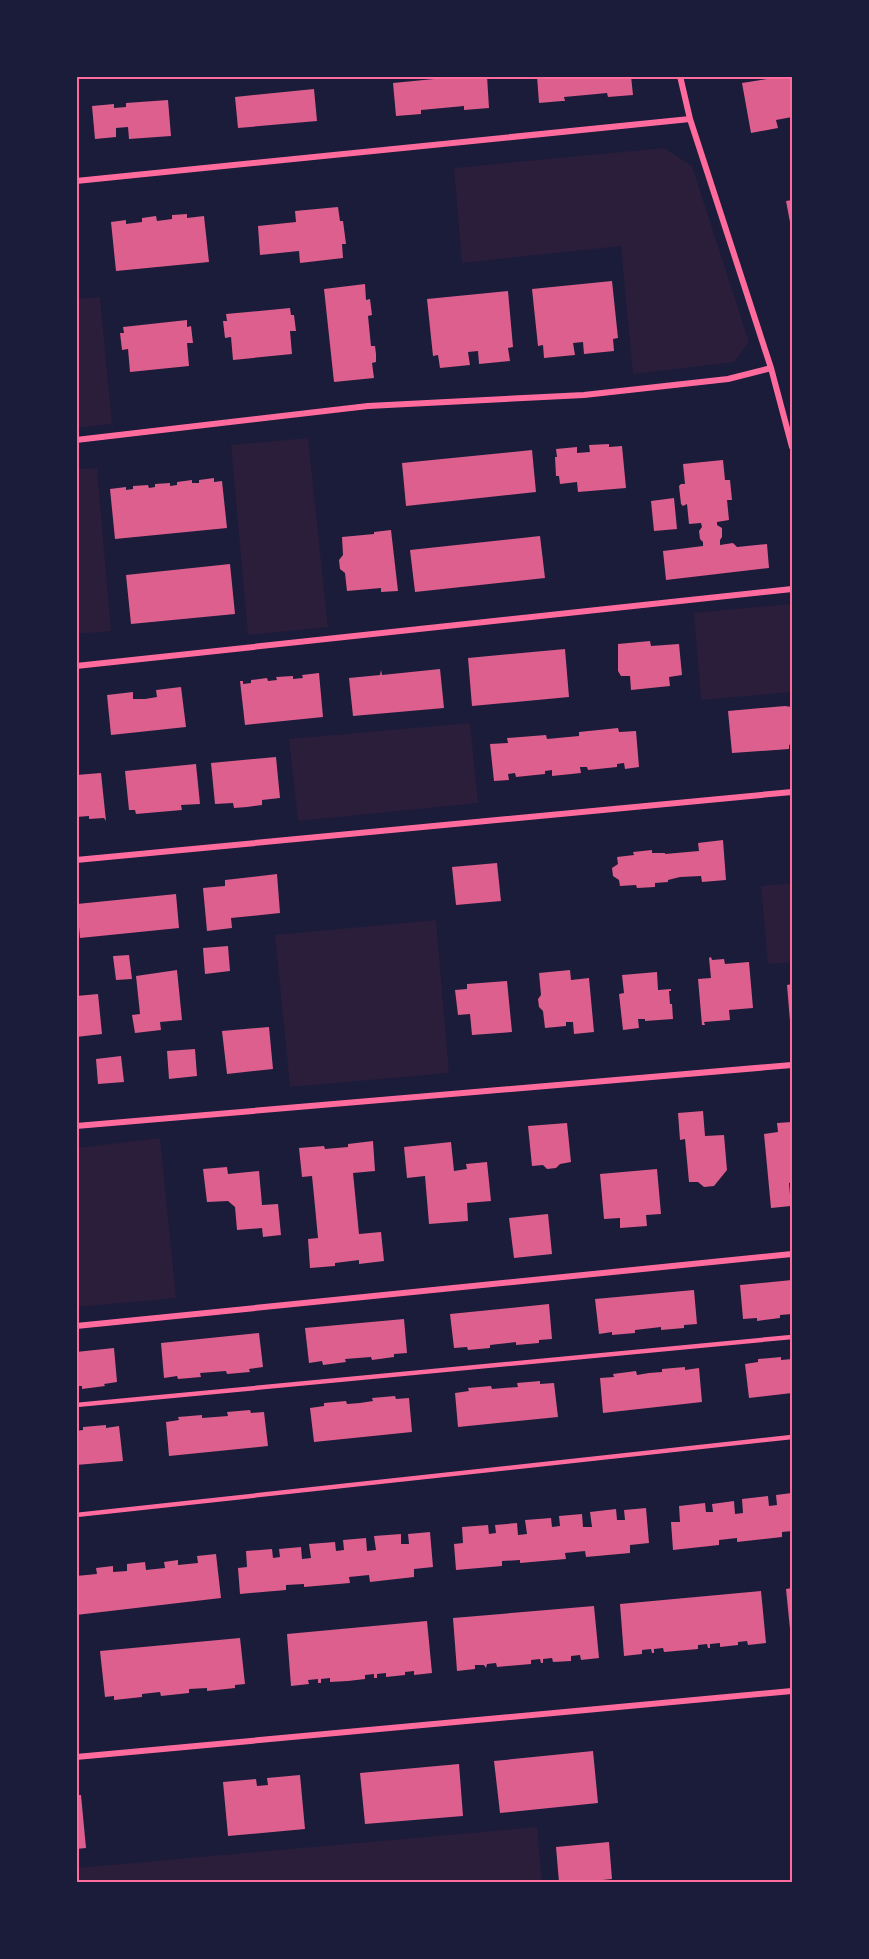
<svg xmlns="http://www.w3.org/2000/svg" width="869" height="1959" font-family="Roboto,sans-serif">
	<rect width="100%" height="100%" fill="#1b1b3a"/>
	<path fill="#2a1e3b" d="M664,148L692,166L749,342L734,362L633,374L621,246L462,263L454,168Z
		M100,297L112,424L77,428V299Z
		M308,438L328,627L248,635L231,445Z
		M97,468L111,631L77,634V469Z
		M788,604L792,607V692L701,700L694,613Z
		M470,723L478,803L298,821L289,739Z
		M792,883V962L768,964L761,886Z
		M436,920L449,1073L290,1087L275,935Z
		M160,1138L176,1298L77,1307V1148Z
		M537,1827L542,1882H77V1868Z"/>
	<path fill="#dd5f8e" d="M465,76H487L489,108L464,110V106L421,110V114L396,116L393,83Z
		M537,76H631L633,95L608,97L607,93L586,95L564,97L565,101H562L539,103Z
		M766,76H792V117L776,120L778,128L751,133L742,83L767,79Z
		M314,89L317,121L238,128L235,97Z
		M168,100L171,136L129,139L128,127L116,128V137L95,139L92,106L114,104V108L126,107V103Z
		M792,200V222H790L786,201Z
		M338,207L340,221H343L346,244H342L343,258L300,263L299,251L260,255L258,226L296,222L295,211Z
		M187,214V218L204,216L209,262L116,271L111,222L126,220V224L142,222V218L156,216L157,221L172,219V215Z
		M612,281L618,338L613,339L614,351L584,354L583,342L573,343L575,355L544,358L543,345L538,346L532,289Z
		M365,284L366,300L370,299L372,315L368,316L371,346H375L376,354V362L372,363L374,378L334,382L324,289Z
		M508,291L513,347L508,348L510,361L479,364L478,351L468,352L470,365L440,368L438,355L433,356L427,299Z
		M290,308L291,315H294L296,331H290L292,354L233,360L231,337L225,338L223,321H227L226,314Z
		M187,320V327L191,326L193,343H187L189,366L130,372L128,349L122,350L120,333H124L123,327Z
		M609,444V447L622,446L626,488L578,492L577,482L560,484L559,476H556L555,457H557L556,449L577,447V453L590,452L589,445Z
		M532,450L536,492L406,506L402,463Z
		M723,460L725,480H730L732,500H727L729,520L717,522V525L722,528V537L720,540V545L733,543L737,547L767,544L769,568L666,580L663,551L703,546V542L700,539L699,531L702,527L701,523L689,524L687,504L683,506L681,504L679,486L681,484H685L683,464Z
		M214,478V482L222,481L227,528L115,539L110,489L126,487V490L133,489V486L148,485L149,488L155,487V484L170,483V486L177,485V482L192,480V483H199V480Z
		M674,498L677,529L654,531L651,501Z
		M391,530L398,591L381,592V588L347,591L345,573L340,569L339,560L343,555L342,537L374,534V532Z
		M540,536L545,578L415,592L410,550Z
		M230,564L235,614L131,624L126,575Z
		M650,641L651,646L679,644L682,675L669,677L670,686L631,690L630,676H621L618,671V644Z
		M565,649L569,697L472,706L468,658Z
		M440,669L444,708L353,716L349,678L380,675L381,670L382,675Z
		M319,673L323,717L245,725L240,681H243V684L251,683V680L267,678L268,681L277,680L276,677L293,676V679L303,678L302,675Z
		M181,687L186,727L111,735L107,695L133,692V699H145L157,697L156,690Z
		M785,706L792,707V744L789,745V749L732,753L728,711Z
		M618,728L619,732L636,731L639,767L625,769L624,763L617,764V767L588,770L587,767H580L581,773L552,776V770L545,771V774L516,777L515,773L508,774L509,780L494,781L490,744L508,743L507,738L546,735L547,739L579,736V732Z
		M276,757L280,798L262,800V805L247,807L234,808L233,803L215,804L211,763Z
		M196,764L200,804L181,805L182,810L136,814L135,810H129L125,771Z
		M101,773L106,821L104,818L89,819V816L76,817V775Z
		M723,840L726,880L702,882L701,876L680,877L668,880V882L655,883V887L637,888L636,885L620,886L619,880L613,876L612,868L618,864L617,857L634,855L633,852L652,850V853H665V854L699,851L698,843Z
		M497,863L501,901L456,905L452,867Z
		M277,874L280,913L231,918L232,928L207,931L203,888L225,886V880Z
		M176,894L179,928L80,938L77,904Z
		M228,946L230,971L205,974L203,948Z
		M129,955L132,979L116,980L113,956Z
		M711,957L712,960L724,959L725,964L749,962L753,1008L729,1010L730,1020L704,1022L705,1025H702L698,979L711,978L709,958Z
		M177,970L182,1020L160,1022L161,1030L135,1033L132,1015L140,1014L136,976Z
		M570,970L571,980L589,978L594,1032L574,1034L573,1022H566V1026L545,1028L543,1011L539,1007L538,999L541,995L539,973Z
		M657,972L658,990L671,989V991H669L670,1004H672L673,1019L645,1021V1019H638L639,1028L623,1030L619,994L624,993L622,975Z
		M507,981L512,1032L472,1035L470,1014L458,1015L455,990L467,989V984Z
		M792,984V1021H790L787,985Z
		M98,994L102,1034L76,1037V996Z
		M269,1027L273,1069L227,1074L222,1031Z
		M195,1049L197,1076L169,1079L167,1051Z
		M121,1056L124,1082L98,1084L96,1059Z
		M703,1111L705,1136L724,1135L727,1170L714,1186L704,1187L698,1182H689L685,1139L680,1140L678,1113Z
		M792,1122V1182L789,1183L791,1206L771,1208L764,1134L778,1132L777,1123Z
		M567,1123L571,1162L560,1164L556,1168L547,1169L543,1165L532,1166L528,1126Z
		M373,1141L375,1171L353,1173L359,1234L381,1232L384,1261L359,1264V1260L335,1263V1266L310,1268L308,1239L318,1238L314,1196L312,1176L302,1177L299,1148L324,1146L325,1149L348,1147V1144Z
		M451,1142L454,1171L467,1169L466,1164L487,1162L491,1201L467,1203L468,1221L429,1224L425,1176L407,1178L404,1147Z
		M227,1167L228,1174L259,1171L262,1205L278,1204L281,1235L263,1237L262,1228L237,1230L235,1207L228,1201L207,1202L203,1169Z
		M657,1169L661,1214L646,1215L647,1226L620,1228V1218L604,1219L600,1174Z
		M548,1214L552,1254L514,1258L509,1218Z
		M792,1280V1314L780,1315V1318L757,1321V1318L743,1319L740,1285Z
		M694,1290L697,1324L684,1325V1328L661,1330V1327L635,1330V1333L612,1335V1332L599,1334L595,1299Z
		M549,1304L552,1339L539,1340V1343L516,1345V1342L490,1345V1348L468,1350L467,1347L454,1348L450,1314Z
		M404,1319L407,1353L394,1354V1357L372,1360L371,1357L345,1359L346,1362L323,1365L322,1361L309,1363L305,1328Z
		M259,1333L263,1367L249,1369L250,1372L227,1374L226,1371L200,1373L201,1377L178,1379L177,1376L164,1378L161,1343Z
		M114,1348L117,1382L104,1384L105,1386L82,1389V1386H76V1352Z
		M781,1357V1360L792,1359V1393L749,1398L745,1364L758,1362V1359Z
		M685,1367V1370L699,1368L702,1402L603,1413L600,1378L614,1377L613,1374L636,1371L637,1375L649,1373L662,1372V1369Z
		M540,1381V1384L554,1383L558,1417L458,1427L455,1393L469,1391L468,1388L491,1386L492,1389L504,1388L518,1387L517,1383Z
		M395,1396L396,1399L409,1398L412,1432L314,1442L310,1408L324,1406V1403L346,1401L347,1404L360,1403L373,1401L372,1398Z
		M250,1410L251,1413L264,1412L268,1446L169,1456L166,1422L179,1420L178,1417L202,1415V1418L228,1416L227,1412Z
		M106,1425V1428L119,1426L123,1461L76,1465V1431L83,1430V1427Z
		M792,1493V1531L782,1532V1537L737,1542V1538L719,1540V1545L673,1550L671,1522H680L679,1506L705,1503L706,1512H713L712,1504L734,1501L735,1514L743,1513L742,1499L768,1496L769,1506L777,1505L776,1495Z
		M646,1508L649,1543L630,1545V1553L586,1557L585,1551L565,1553L566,1559L520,1563V1560L502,1561V1566L456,1570L454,1544L463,1543L462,1527L488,1525L489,1534L496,1533L495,1525L517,1523L518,1535L527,1534L525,1520L551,1518L552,1527L560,1526L559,1516L582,1514L583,1527H592L590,1512L616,1509L617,1520H625L624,1510Z
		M430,1532L433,1567L414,1569V1577L370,1582L369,1575L349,1577L350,1583L304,1587V1584L286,1585V1590L240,1594L238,1568L247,1567L246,1551L272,1549L273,1558L280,1557L279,1549L301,1547L302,1559L311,1558L309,1544L335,1542L336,1551L344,1550L343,1540L366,1538L367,1551L376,1550L374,1536L401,1534V1544H409L408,1534Z
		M216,1554L221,1598L76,1615V1576L97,1574L96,1568L113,1566V1572L127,1571V1564L145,1562L146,1570L165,1568L164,1562L178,1560V1565L198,1563L197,1556Z
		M792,1588V1639H791L786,1589Z
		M761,1591L766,1643L748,1645L747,1641L738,1642V1645L720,1647V1643L710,1644V1648H708L707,1644L698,1645V1649L664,1652L663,1648L654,1649V1653H652L651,1649L642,1650V1654L624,1656L620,1604Z
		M594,1606L599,1658L581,1660L580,1655L571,1656V1661L553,1662L552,1658L543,1659V1663H541L540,1659L531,1660V1664L497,1667L496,1663L487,1664L486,1668L484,1665H475V1669L457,1671L453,1618Z
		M427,1621L432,1673L414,1675V1671L405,1672V1675L386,1677V1673L377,1674V1678H374V1674L365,1675V1679L348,1681L330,1682V1678L321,1679V1683H318V1679L308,1680L309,1684L291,1686L287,1634Z
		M240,1638L245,1684L235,1685V1688L207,1691V1688L189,1689V1693L161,1696L160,1692L142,1694V1697L114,1700V1696L105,1697L100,1651Z
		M593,1751L598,1803L500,1813L494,1761Z
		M459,1764L463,1816L365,1824L360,1773Z
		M300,1775L305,1829L228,1836L223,1782L256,1779L257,1786L268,1785L267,1778Z
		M76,1795H81L86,1848L76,1849Z
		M609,1842L612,1879L593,1881V1882H559L556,1847Z"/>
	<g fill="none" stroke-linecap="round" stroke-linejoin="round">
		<path stroke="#ff6b9d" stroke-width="4.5" d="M76,1405L792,1337
			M76,1515L792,1437"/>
		<path stroke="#ff6b9d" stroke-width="6" d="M680,76L690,119L771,368L792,447
			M76,181L690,119
			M76,440L368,406L584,395L728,379L771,368
			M76,666L792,589
			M76,860L792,792
			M76,1126L792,1065
			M76,1326L792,1254
			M76,1757L792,1691"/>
	</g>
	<rect width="869" height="1959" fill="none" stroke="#1b1b3a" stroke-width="156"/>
	<rect x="78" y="78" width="713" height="1803" fill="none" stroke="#ff6b9d" stroke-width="2"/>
</svg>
